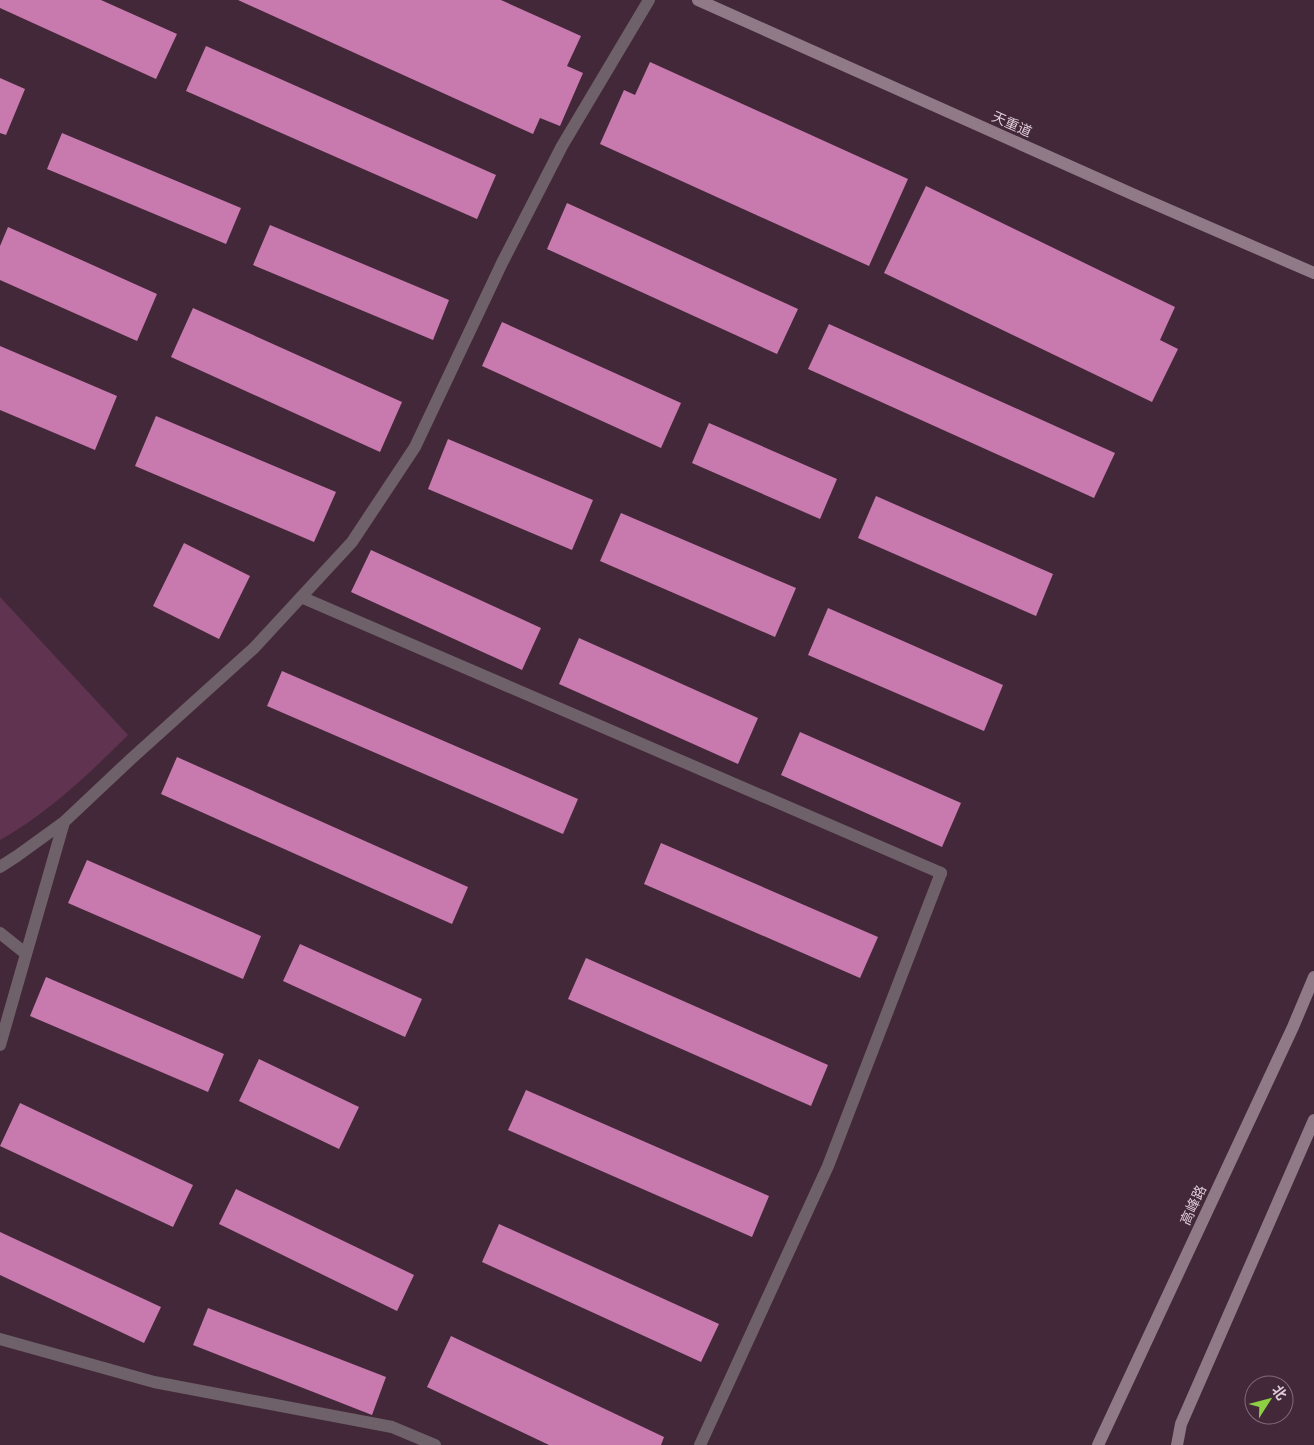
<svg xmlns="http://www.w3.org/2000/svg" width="1314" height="1445" font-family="'Asap Condensed','Noto Sans SC',sans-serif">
	<rect width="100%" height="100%" fill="#432839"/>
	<path fill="#603351" d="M0,597L128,735C89,774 48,813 0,840Z"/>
	<path fill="#c87aae" d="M0,0H101L177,34L156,79L0,8Z
		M238,0H501L581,36L567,66L583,73L560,126L540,118L533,134Z
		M206,46L496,175L477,219L186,91Z
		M650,62L908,179L869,266L600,144L624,90L635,95Z
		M0,78L25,89L6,135L0,133Z
		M62,133L241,208L226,244L47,169Z
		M926,186L1175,307L1160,340L1178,349L1152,402L884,273Z
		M567,203L798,309L777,354L547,249Z
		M270,225L449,300L433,340L253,265Z
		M8,227L157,294L137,341L0,280V246Z
		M193,308L402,402L380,452L171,357Z
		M502,322L681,403L661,448L482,366Z
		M829,324L1115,453L1094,498L808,369Z
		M0,346L117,396L95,450L0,410Z
		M156,416L336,492L314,542L135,466Z
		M709,423L837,479L820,519L692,463Z
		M448,439L593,500L572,550L428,489Z
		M876,496L1053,574L1036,616L858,538Z
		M621,513L796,588L775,637L600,561Z
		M184,543L250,576L219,639L153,606Z
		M371,550L541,628L522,670L351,592Z
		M828,608L1003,685L984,731L808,655Z
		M579,638L758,718L738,764L559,684Z
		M282,671L578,799L563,834L267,706Z
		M800,732L961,803L942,847L781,775Z
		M177,757L468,887L452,924L161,794Z
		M661,843L878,937L860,978L644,884Z
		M87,860L261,936L243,979L68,903Z
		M300,944L422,999L405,1037L283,981Z
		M586,958L828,1065L811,1106L568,999Z
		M46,977L224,1054L208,1092L30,1016Z
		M259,1059L359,1107L339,1149L239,1101Z
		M526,1090L769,1196L752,1237L508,1130Z
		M20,1103L193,1185L173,1227L0,1146Z
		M236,1189L414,1275L397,1311L219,1224Z
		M499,1224L719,1324L701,1362L482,1262Z
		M0,1232L161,1307L144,1343L0,1275Z
		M208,1308L386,1377L372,1415L193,1345Z
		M451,1336L664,1437L661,1445H549L427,1387Z"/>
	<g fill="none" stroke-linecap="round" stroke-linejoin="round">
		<path stroke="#6e6169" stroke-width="12" d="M0,1339L154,1382L392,1427L435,1445
			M700,1445L828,1166L941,873"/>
		<path stroke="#6e6169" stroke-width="12" d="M301,597L941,873
			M0,867L17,856L64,822L131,759L254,648L352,542L415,447L502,263L562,146L649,0
			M0,933L25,953
			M0,1045L64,822"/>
		<path stroke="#907a87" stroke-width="12" d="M698,0L1139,197L1314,273
			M1098,1445L1293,1027L1314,977
			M1177,1445L1181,1424L1314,1120"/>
	</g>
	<g text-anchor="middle" stroke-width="5" stroke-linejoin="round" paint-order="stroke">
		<g font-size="14" fill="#dfcdd8" stroke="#432839">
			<text transform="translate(1012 124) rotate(24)" y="5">天重道</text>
			<text transform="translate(1193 1205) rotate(-65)" y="5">高峰路</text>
		</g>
	</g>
	<g transform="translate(1269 1400) rotate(54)"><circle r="24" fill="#432839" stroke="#816a79"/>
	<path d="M0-4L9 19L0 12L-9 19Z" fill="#8ece43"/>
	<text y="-8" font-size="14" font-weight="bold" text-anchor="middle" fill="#dfcdd8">北</text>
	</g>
</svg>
